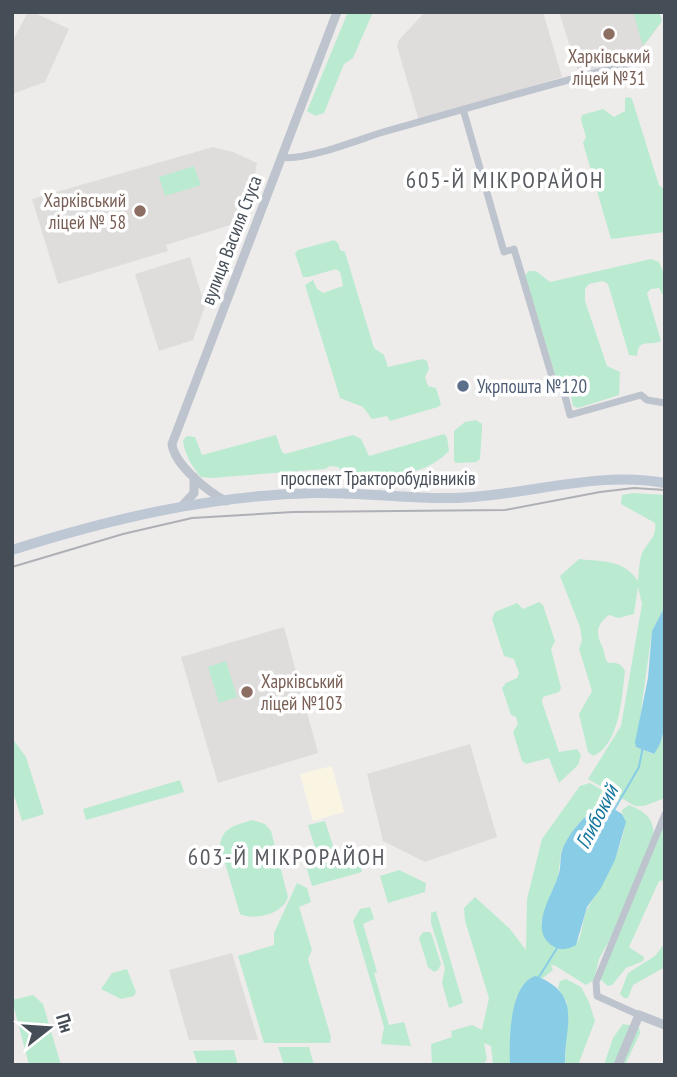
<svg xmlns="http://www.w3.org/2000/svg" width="677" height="1077" font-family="'PT Sans Narrow',sans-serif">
	<rect width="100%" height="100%" fill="#eeebeb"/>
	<path fill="#faf5e3" d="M332,766L344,812L313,821L300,774Z"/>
	<path fill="#dfdcdc" d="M28,12H33L69,29L45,82L12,94V42Z
		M425,12H543L562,77L419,121L397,46L399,40Z
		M559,12H659L662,21L635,58L579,75Z
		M213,147L233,152L257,163L252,191L240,222L166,245L168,251L58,284L32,199Z
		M190,257L205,306L193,340L159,351L135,274Z
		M284,627L318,753L218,783L181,657Z
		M470,744L497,837L425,862L383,841L367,774Z
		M232,953L258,1040H189L169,970Z"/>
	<path fill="#baebd1" d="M348,12H373L353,58L344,64L324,113L315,116L307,111Z
		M633,12H659L662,21L643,46Z
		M630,97L632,99L659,185L665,190V232L611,239L583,143L586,137L581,120L582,115L603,109L614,117L625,111V98Z
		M194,166L201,185L165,196L159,177Z
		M334,240L338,243L340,250L345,252L374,348L384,355L388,367L422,359L427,361L429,369L425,377L428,386L436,388L441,404L438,407L390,421L387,416L372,419L363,407L340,398L305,285L313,280L317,289L323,293L343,286L340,272L336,269L308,277H303L295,253L298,250Z
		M651,259L659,262L665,276V299L659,288L651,289L647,293L661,341C648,347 639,337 637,356L629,355L608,284L603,281L589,284L585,289V301L607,366L620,372L619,395L578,408L573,406L569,387L556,378L525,275L529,271H536L550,282Z
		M476,420L482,424V429L480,459L476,462L456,463L454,461V431L465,422Z
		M444,434L447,437L449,451C418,482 383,473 344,473L338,467L330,466L325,469L211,478L201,477C192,467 184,453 183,440L187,436L195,437L202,455L276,435L282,452L285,454L353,435L361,439L369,456Z
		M633,493L665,495V606L652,631L636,747L653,754L660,744L665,727V798L644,806H635L588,779L621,726L642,604L638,587L634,614L618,618L609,615C597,624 595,633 602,646C605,652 604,658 608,663C616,662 621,663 625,671C622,695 620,745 593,756L588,752L579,714L592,691L579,649L582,640L580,627L560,576L579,559C604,562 623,559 638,581C639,573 639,558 643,551C649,541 657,536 655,523L621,504L622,495Z
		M539,602L543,605L555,641L551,649L561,688L559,692L543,697L542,702L559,752L577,749L581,755L578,765L559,783L549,758L526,764L522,761L513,732L518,724L516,717L511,715L502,688L506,683L517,678L519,673L514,659L504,656L492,619L495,612L517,603L523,609Z
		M226,661L237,697L219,703L208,667Z
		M12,738L26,757L44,814L22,821L12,789Z
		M180,780L184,792L86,820L83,809Z
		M590,783L608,794L606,804L598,806L577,825L561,852L558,877L541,922L557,949C589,951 577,924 589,906C604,881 620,855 625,825C626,820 622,816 622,810L629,805C645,812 652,816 654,834L611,937L599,959L594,980L586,985L554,965L551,966L553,970L542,979L539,977L516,998L510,1036V1065H493L491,1046L484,1043L487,1059L483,1065H432L431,1044L452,1037L451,1031L472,1025L482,1030L489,998L465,921L464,908L475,897L510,929L526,950L527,899L542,839L580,786Z
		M252,820L265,824L271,831L288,897C283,914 255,921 240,914L220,846C221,827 237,825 252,820Z
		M325,821L334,849L317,854L308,825Z
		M665,822V880L659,881L629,947L644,957L643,961L626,968L612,985L608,986L599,978Z
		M357,853L362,872L312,886L307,869Z
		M399,870L426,883L425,892L388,903L380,876Z
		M297,883L307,888L311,902L299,907L312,950L308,959L331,1037L330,1043H264L238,956L274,945V933Z
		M370,907L374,919L363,924L377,972L374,973L389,1025L404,1022L411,1046L381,1044L384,1027L353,921L360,909Z
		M436,911L463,1003L449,1008L442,983L445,968L431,923V913Z
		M423,932H430L432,935L441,964L438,970L434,972L428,967L419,938Z
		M665,943V967L633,985L628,998H624L620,994L628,973L655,956Z
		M127,969L136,992L134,996L121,999L101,989L112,973Z
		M566,979L581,987L589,1002L595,1021L578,1065H565L567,1002L558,988L560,981Z
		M33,995L43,1004L61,1065H29L12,1000Z
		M623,1024L639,1027L640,1033L625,1065H604L613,1038Z
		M278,1047H309L314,1065L303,1063L284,1065Z
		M234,1050L238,1065H198L193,1051Z"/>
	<path fill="#89cce6" d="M665,606V727L660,744L654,754L636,747L635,742L648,678L652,631Z
		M606,804L622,814L626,822L615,860L601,888L587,907L576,945C567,950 560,951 551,945C529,928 552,896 558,876C561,869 560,862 561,855C564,838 588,808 606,804Z
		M536,976C584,995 564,1025 565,1065H510C509,1041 509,983 536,976Z"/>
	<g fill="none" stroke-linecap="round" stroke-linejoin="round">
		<path stroke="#89cce6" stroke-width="2" d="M614,810L639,767L643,746
			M539,977L557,948"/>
		<path stroke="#bdc4cd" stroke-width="7" d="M463,109L504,252L514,249L555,387L562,385L570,415L641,395L647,400L665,403
			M282,157C302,162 358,140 380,133C458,111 535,88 614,68L634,62L642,56
			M639,1015L597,996L596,982L665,814"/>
		<path stroke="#bdc4cd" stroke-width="9" d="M226,501C208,492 174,464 172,444L337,12
			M182,506L194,493V477
			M618,1065L639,1015L665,1025"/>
		<path stroke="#bec7d4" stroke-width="10" d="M12,550C110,519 211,495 315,493C361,492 407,499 453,498C523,497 594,470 665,483"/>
		<path stroke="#aeb0b5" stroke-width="2" d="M12,567L123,534L192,518L293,512L505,510L600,492L634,488L665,490"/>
	</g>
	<g fill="#8d6e63" stroke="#fff" stroke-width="2.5">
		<circle cx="609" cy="34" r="7"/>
		<circle cx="140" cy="211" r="7"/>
		<circle cx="247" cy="692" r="7"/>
	</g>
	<circle fill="#5c6f8a" stroke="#fff" stroke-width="2.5" cx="463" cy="386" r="7"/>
	<g text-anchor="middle" stroke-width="7" stroke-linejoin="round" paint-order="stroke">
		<g font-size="19" fill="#785e54" stroke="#fff">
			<text x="609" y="63">Харківський<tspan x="609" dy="22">ліцей №31</tspan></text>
			<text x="126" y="207" text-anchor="end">Харківський<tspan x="126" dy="22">ліцей № 58</tspan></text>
			<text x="261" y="688" text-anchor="start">Харківський<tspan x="261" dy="22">ліцей №103</tspan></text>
		</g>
		<g font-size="19" fill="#454d57" stroke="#fff">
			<text transform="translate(231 240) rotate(-69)" y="7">вулиця Василя Стуса</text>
			<text x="378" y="485">проспект Тракторобудівників</text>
		</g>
		<g font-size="19" fill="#4e5e75" stroke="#fff" text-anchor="start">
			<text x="477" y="393">Укрпошта №120</text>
		</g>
		<g font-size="21" font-style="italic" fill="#13759c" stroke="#fff">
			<text transform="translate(597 817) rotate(-63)" y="7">Глибокий</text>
		</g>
		<g font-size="23" letter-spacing="2" fill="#585b60" stroke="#fff">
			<text x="505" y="188">605-Й МІКРОРАЙОН</text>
			<text x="287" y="865">603-Й МІКРОРАЙОН</text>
		</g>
	</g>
	<rect width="677" height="1077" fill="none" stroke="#454d57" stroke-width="28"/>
	<g transform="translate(49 1028) rotate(73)" stroke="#ffffff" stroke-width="5" paint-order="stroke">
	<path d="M0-5L12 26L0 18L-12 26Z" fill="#454d57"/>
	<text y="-10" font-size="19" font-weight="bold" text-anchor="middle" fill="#454d57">Пн</text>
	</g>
</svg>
